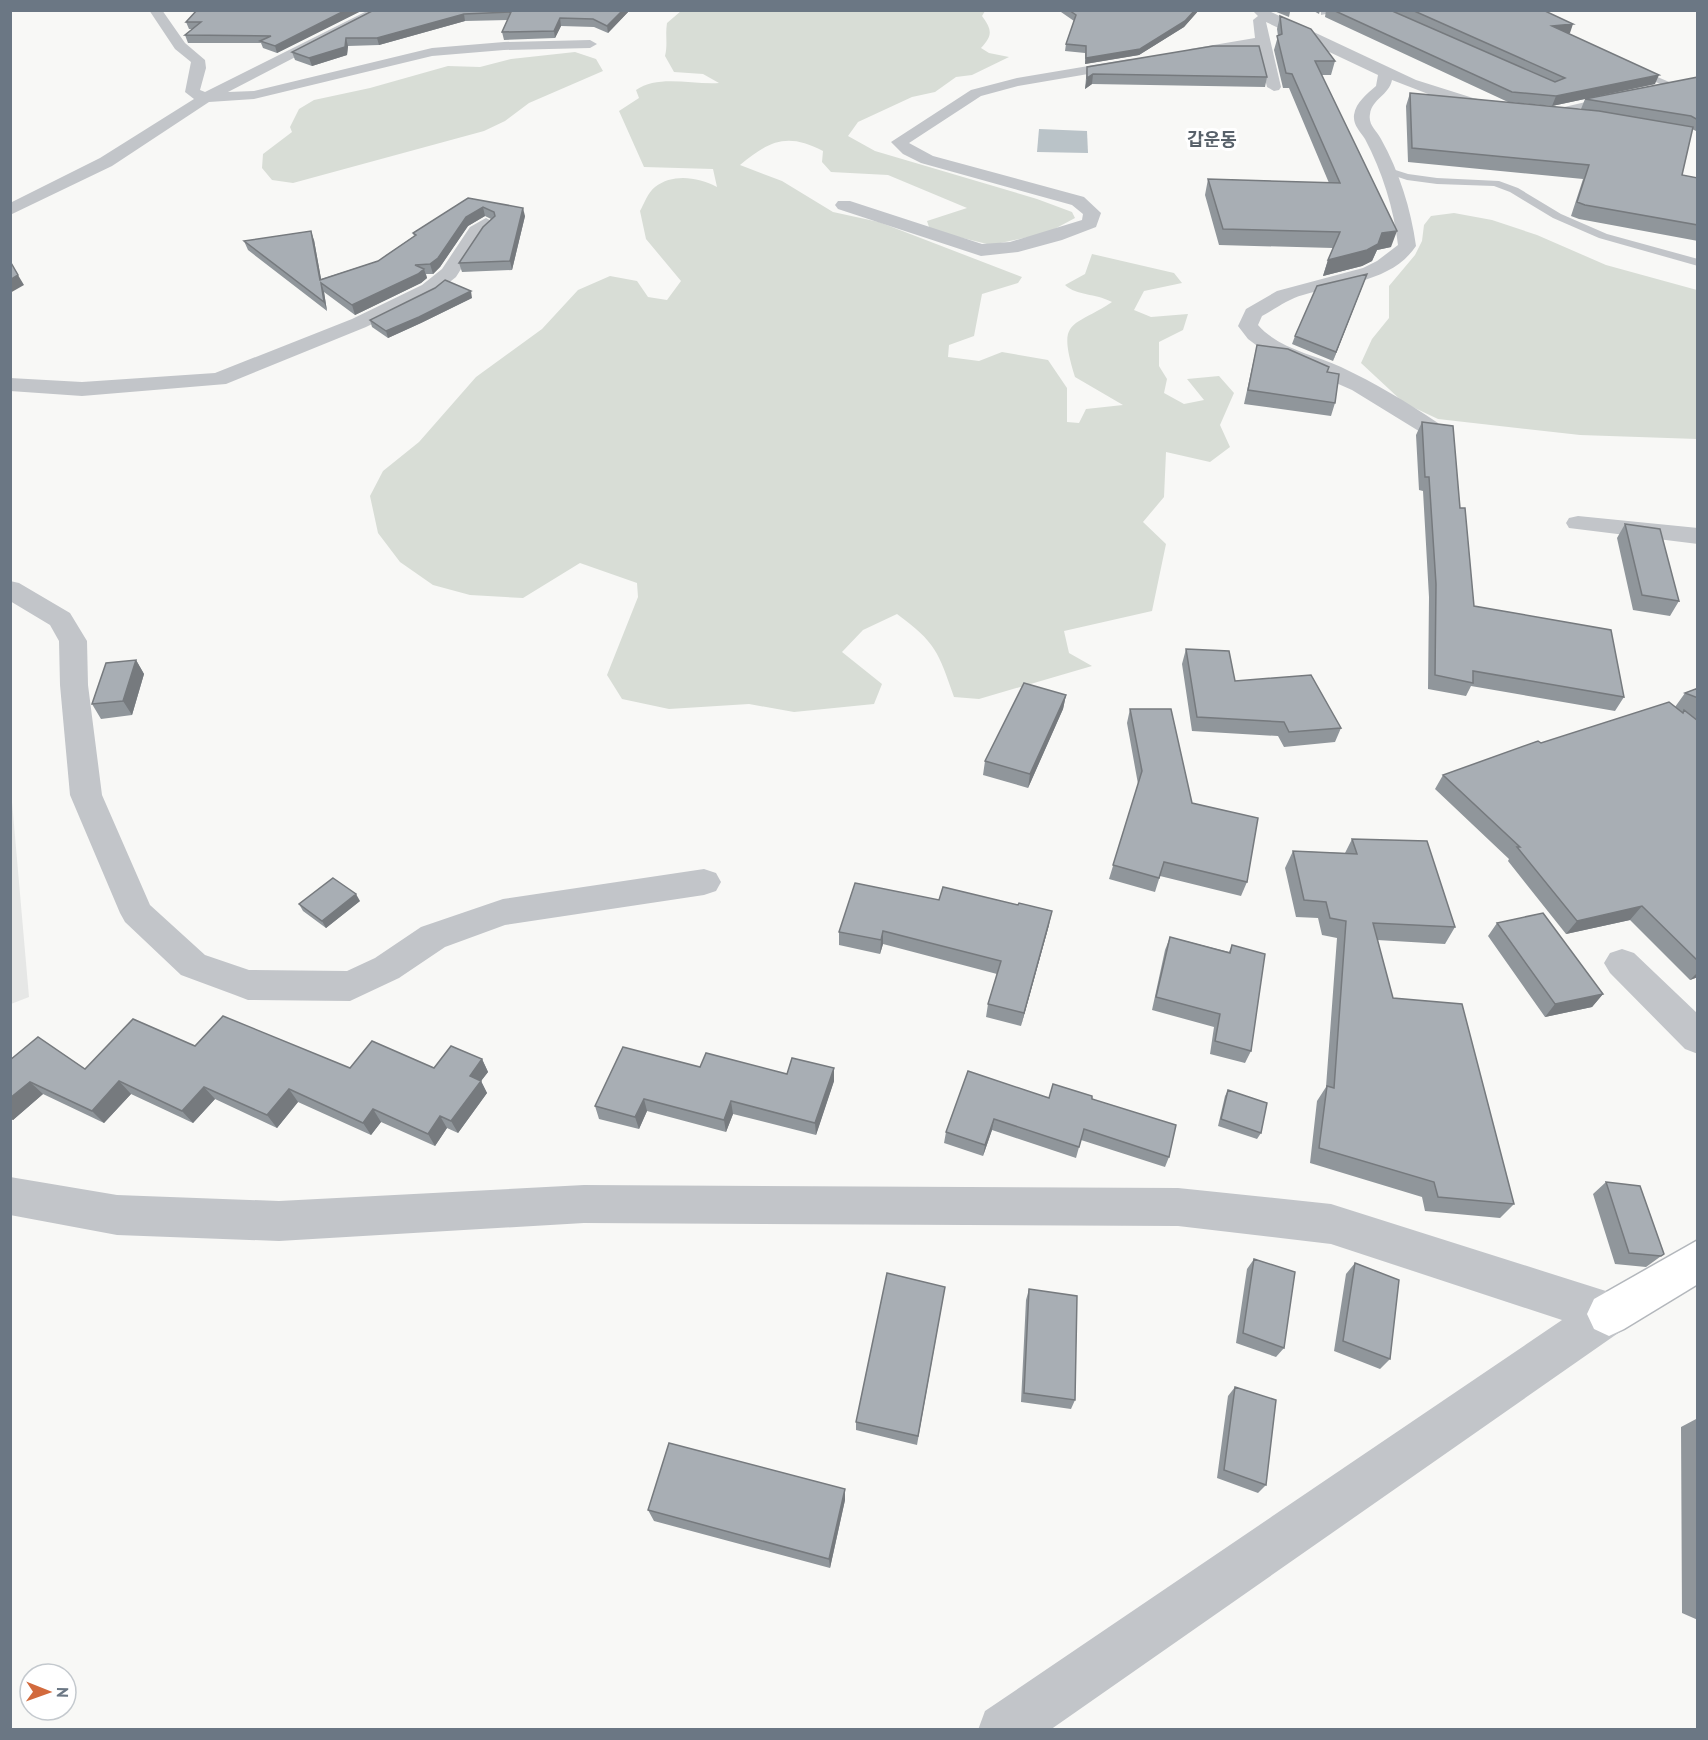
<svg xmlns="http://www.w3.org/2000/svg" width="1708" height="1740" font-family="'PT Sans','Noto Sans KR',sans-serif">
	<rect width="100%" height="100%" fill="#f8f8f6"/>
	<path fill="#e6e7e6" d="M10,779L29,997L11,1004H10Z"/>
	<path fill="#d8ddd6" d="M681,11H985L982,16C992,30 993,35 981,48L989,53L1009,57L972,75L956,77L935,92L912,97L858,122L848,136L875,151L1037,199L1072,212L1075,218L1047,233L991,245L930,230L927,221L967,208L888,175L831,172L822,162L823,151C787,132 769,141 740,165L782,181L833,212L879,222L1022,277L1018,283L982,294L974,336L949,345L948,357L979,361L1002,352L1048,360L1067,388V422L1079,423L1086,409L1123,405L1075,377C1057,318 1071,329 1112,302C1095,293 1077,296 1065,285L1085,274L1092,254L1174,273L1182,283L1144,291L1134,310L1151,317L1188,314L1183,330L1159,342V366L1167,379L1164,393L1184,404L1204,400L1187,379L1219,376L1234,393L1220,425L1230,447L1210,462L1166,452L1164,497L1143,522L1166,544L1152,611L1064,631L1069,653L1092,666L979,699L954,697C938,651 936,643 897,614L863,630L842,652L882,684L874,704L794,712L749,704L669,709L622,699L607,675L638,597L637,583L580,563L523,598L470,595L433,585L400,562L378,533L370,496L383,471L419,442L476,377L542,329L578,290L610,276L637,281L648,297L667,300L681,281L646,239L640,211C644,204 648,192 655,187C673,173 698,177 717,187L713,169L644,167L619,111L639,98L636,90C658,74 693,85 719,83L703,74L674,72L665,56C668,44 665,35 667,23Z
		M575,52L596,59L603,71L529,103L505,121L484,131L293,183L272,180L262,168L263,154L292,132L290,127L299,109L314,100L370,88L448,66L480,67L511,59Z
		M1454,213L1492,220L1537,235L1606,265L1697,290V439L1580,435L1438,419L1404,403L1361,363L1372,339L1389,318V286L1415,255L1422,241L1424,225L1431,216Z"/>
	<path fill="#bac3c8" d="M1039,129L1087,131L1088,153L1037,152Z"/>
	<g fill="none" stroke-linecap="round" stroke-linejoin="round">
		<defs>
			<path id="secondary" d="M1698,1240V1284L1624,1329L1609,1336L1594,1329L1587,1314L1594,1299Z"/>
		</defs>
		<use href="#secondary" stroke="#b3b7bc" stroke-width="3"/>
		<path fill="#c2c5c9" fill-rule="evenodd" d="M1325,10H1345L1321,15V11Z
			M1634,67L1674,84L1675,86L1648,93V89L1663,85L1631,72Z
			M1607,97L1611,100L1610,102L1548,115L1543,112Z
			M1386,167L1408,174L1437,178L1499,181L1518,188L1561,214L1607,234L1698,259V266L1599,238L1553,218L1510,192L1494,186L1437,184L1407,180L1383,172V168Z"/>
		<path fill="#c2c5c9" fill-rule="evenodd" d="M149,10H162L185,43L205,60L206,68L200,90L205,92L369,10H386L228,92L254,91L432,48L504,42L590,40L597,44L590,48L504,50L432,56L254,99L209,102L112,166L10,215V203L100,158L194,99L185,92L191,62L175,49Z
			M1252,10H1267L1416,80L1473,98L1506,105L1509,108L1501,113L1436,97L1392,80C1389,95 1372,99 1370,114C1368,125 1376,130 1381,139C1399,171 1411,209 1416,246C1391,283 1342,283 1303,295C1288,299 1275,309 1262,316L1258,325C1279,349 1313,354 1341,367C1375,383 1407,402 1438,423L1441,428L1438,433H1422L1352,390L1264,351L1248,339L1238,326L1246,309L1277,291L1363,268L1377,261L1398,245C1394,209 1382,171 1365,139C1360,131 1353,125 1354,115C1356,102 1367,94 1376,86L1378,75L1266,22L1281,87L1279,90L1274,91L1267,87L1257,46L1190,57L1183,53L1190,49L1255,38L1253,20L1258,16Z
			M1130,59L1137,63L1135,66L1018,86L981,96L909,143L933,156L1084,197L1101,213L1096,227L1062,240L1018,252L981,256L838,209L835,205L838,201H850L982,244L1010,242L1082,220L1083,214L1072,205L921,163L903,154L891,142L971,90L1017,78Z
			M486,218L495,223L483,234L456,277L436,293L366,327L226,384L82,396L10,391V378L82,382L215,373L352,319L422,285L442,269L470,227Z
			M1578,516L1698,528V544L1569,528L1566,523L1569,518Z
			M10,581L19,583L70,613L87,641L88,685L102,795L150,905L205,955L249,970L347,971L375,958L421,927L503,899L704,869L716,873L721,882L716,891L704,895L505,925L445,947L399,978L350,1001L248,1000L235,995L181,975L125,922L120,913L70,795L60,685L59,641L50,625L10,601Z
			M1622,949L1634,953L1698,1014V1054L1685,1049L1610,973L1604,963L1610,953Z
			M10,1177L117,1195L279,1201L584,1185L1178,1188L1331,1204L1609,1292L1624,1299L1631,1314L1624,1329L1050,1730H978L985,1711L1562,1320L1331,1244L1178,1226L584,1223L279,1241L117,1235L10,1215Z"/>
		<use href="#secondary" fill="#fff" fill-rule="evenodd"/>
	</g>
	<path fill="#90969b" d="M178,10H363L277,53L263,48L261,43H188L185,35L192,29H189L186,22L195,12H178Z
		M374,10H630L608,33L594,27L561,26L555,38L504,40L502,32L508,20L465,21L379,45L348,46L347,55L312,66L295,60L292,52Z
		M1061,10H1199L1184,27L1139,55L1085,64V53L1065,51L1066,44L1074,21L1061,12Z
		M1289,10L1290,12L1289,17L1274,11Z
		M1312,10H1320L1319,14Z
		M1326,10H1543L1570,33H1568L1655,84L1552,106L1508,102L1325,17Z
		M1280,16L1335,61L1331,75H1321L1391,247L1377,250L1372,261L1362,266L1323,276L1328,260L1333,248L1219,245L1205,195L1208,179L1329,183L1289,88H1283L1274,50L1278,36L1277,29Z
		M1087,67L1267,77L1265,87L1092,84L1085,89Z
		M1698,77V132L1692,129L1682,175L1698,178V241L1579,219L1571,216L1583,179L1408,162L1406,106L1410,93L1596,111L1581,109L1585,99Z
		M468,198L525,216L512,270L462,272L459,263L491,219L485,216L468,226L440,267L433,274H426L427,278L421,283L355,315L324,292L327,311L248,250L244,241L314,240L321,279L378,261L414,236L413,233Z
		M1364,282L1333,361L1292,344L1295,336Z
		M472,298L421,323L388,338L372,327L370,320Z
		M1257,345L1328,372L1335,403L1331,416L1244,404Z
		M1422,422L1460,508L1474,606L1624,697L1615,711L1471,686L1466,696L1428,689L1429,597L1423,491L1419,490L1416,435Z
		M1625,524L1679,601L1670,616L1633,610L1617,538Z
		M1186,649L1235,681L1341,728L1335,742L1284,747L1278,736L1192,731L1182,664Z
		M136,660L144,674L132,715L101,719L92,704Z
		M1698,688V977L1690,980L1630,920L1566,934L1508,861L1509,859L1435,789L1443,775L1541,743L1675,707L1685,693Z
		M1066,695L1063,709L1028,788L983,775L985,761Z
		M1130,709L1192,803L1247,882L1241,896L1160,876L1155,892L1109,879L1138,784L1127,723Z
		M1352,839L1455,927L1445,944L1377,940L1393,998L1514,1204L1500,1218L1425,1211L1422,1197L1310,1163L1317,1101L1326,1087L1337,938L1322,935L1318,918L1296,917L1285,868L1293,851L1345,853Z
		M360,901L326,928L303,911L299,904Z
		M1497,923L1603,994L1592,1007L1545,1017L1488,936Z
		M1049,925L1021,1026L986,1017L988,1004L997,974L883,944L880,954L839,945V932Z
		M1170,937L1229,952L1232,945L1251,1051L1245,1063L1210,1054L1214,1027L1152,1010L1165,950Z
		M195,1046L350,1068H434L482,1059L488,1072L481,1081L487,1093L458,1133L447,1128L435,1146L381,1122L371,1135L298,1102L277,1128L215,1099L193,1123L131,1094L104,1123L43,1094L13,1120L10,1118V1060L85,1069Z
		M700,1067L787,1074L834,1068V1081L816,1135L733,1114L726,1132L647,1111L639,1129L599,1119L595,1106Z
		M1228,1090L1261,1133L1257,1139L1218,1126L1225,1096Z
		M1049,1098L1092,1099L1169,1157L1165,1167L1081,1140L1076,1158L992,1130L983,1156L944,1143L946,1132Z
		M1606,1182L1664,1254L1646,1267L1615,1264L1593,1194Z
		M1254,1259L1284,1348L1276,1357L1236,1343L1247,1269Z
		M1355,1263L1390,1359L1380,1369L1334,1351L1346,1274Z
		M945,1287L917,1445L856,1430V1422Z
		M1029,1289L1075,1400L1071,1409L1021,1402L1026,1300Z
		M1235,1387L1266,1485L1258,1493L1217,1478L1228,1396Z
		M1698,1418V1620L1682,1613L1681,1427Z
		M845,1489V1500L830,1568L654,1521L648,1510Z"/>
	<path fill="#767a7e" d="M346,10H363L277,53L275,46Z
		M623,10H630L608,33L607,26Z
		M1195,10H1199L1184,27L1139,55L1085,64L1086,58Z
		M464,14L465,21L379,45L377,38Z
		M560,18L561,26L555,38L554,31Z
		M1573,24L1570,33L1549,35L1552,26Z
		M346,38L348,46L347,55L312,66L309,58Z
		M1093,74L1092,84L1085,89L1087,78Z
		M1659,75L1655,84L1552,106L1556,96Z
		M483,207L485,216L468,226L440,267L433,274L430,264L466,217Z
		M523,208L525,216L512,270L510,261Z
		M311,231L314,240L322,284L320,280Z
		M1397,231L1391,247L1377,250L1372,261L1362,266L1323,276L1328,260L1382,233Z
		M424,269L427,278L421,283L355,315L352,305Z
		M1367,274L1364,282L1333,361L1336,352Z
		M18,275L24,285L10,293V280Z
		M321,283L324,292L327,311L324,302Z
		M471,291L472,298L421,323L388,338L386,331Z
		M136,660L144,674L132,715L123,701Z
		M1066,695L1063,709L1028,788L1030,774Z
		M356,894L360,901L326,928L322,921Z
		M1642,906L1630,920L1566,934L1577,921Z
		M1052,911L1049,925L1021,1026L1024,1013Z
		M883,931V944L880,954L881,940Z
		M1698,972V977L1690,980Z
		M1603,994L1592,1007L1545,1017L1555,1004Z
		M482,1059L488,1072L481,1081L487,1093L458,1133L451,1121L470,1076Z
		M834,1068V1081L816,1135L815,1123Z
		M119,1081L131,1094L104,1123L92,1111Z
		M30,1082L43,1094L13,1120L10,1118V1098Z
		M204,1087L215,1099L193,1123L182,1111Z
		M289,1089L298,1102L277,1128L267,1115Z
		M644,1099L647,1111L639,1129L635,1117Z
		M731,1101L733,1114L726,1132L724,1120Z
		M373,1109L381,1122L371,1135L363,1123Z
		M440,1116L447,1128L435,1146L428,1134Z
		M994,1119L992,1130L983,1156L985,1145Z
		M845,1489V1500L830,1568L829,1559Z"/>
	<path fill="#a8aeb4" stroke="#767a7e" stroke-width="1.5" d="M197,10H346L275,46L260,41L271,36L185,35L201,22H186Z
		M374,10H623L607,26L593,19L560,18L554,31L502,32L511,12L464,14L377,38H346L345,47L309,58L292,52Z
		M1069,10H1195L1185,21L1140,49L1086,58V46L1066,44L1076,15Z
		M1333,10H1390L1555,82L1565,78L1412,10H1543L1573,24L1552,26L1659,75L1556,96L1512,92Z
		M1280,16L1311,29L1335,61H1315L1397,231L1382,233L1378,244L1367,250L1328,260L1340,232L1223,229L1208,179L1340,183L1292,74L1286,73L1277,36L1282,34Z
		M1213,46H1259L1267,77L1093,74L1087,78V67Z
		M1698,77V120L1691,116L1585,99Z
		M1410,93L1599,111L1693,127L1682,175L1698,178V225L1585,205L1577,202L1589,165L1412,148Z
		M468,198L523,208L510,261L459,263L483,227L495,216L494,212L483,207L466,217L438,258L430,264L415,265L424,269L418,274L352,305L321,283L324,302L244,241L311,231L320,280L378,261L416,235L413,233Z
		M10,261L18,275L10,280Z
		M1367,274L1336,352L1295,336L1317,286Z
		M445,280L471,291L419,317L386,331L370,320L435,288Z
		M1257,345L1288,349L1329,367L1327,372L1339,374L1335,403L1248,390Z
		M1422,422L1453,426L1460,508H1465L1474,606L1611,630L1624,697L1473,671V683L1435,675L1436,584L1429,477H1425Z
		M1625,524L1660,529L1679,601L1642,595Z
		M1186,649L1229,651L1235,681L1311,675L1341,728L1289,732L1284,722L1197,717Z
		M136,660L123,701L92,704L106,663Z
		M1024,683L1066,695L1030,774L985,761Z
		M1698,688V698L1685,693Z
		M1669,702L1683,713L1684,710L1698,721V961L1642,906L1577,921L1517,847H1520L1443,775L1538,741L1541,743Z
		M1130,709H1171L1192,803L1258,818L1247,882L1164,862L1159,878L1113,865L1142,771Z
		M1352,839L1427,841L1455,927L1373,923L1393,998L1462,1004L1514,1204L1438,1197L1434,1182L1319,1148L1327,1086L1334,1088L1346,921L1330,918L1326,902L1304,900L1293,851L1357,854Z
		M333,878L356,894L322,921L299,904Z
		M855,883L939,900L943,887L1018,905L1019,903L1052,911L1024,1013L988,1004L1001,961L883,931L881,940L839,932Z
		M1543,913L1603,994L1555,1004L1497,923Z
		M1170,937L1230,953L1232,945L1265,954L1251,1051L1215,1041L1220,1014L1156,997Z
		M223,1016L350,1068L372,1041L434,1068L451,1046L482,1059L470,1076L481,1081L451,1121L440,1116L428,1134L373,1109L363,1123L289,1089L267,1115L204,1087L182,1111L119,1081L92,1111L30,1082L10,1098V1060L38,1037L85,1069L133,1019L195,1046Z
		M623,1047L700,1067L706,1053L787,1074L792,1058L834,1068L815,1123L731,1101L724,1120L644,1099L635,1117L595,1106Z
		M968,1071L1049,1098L1053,1084L1092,1096V1099L1176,1125L1169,1157L1084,1129L1079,1147L994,1119L985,1145L946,1132Z
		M1228,1090L1267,1103L1261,1133L1221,1119Z
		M1606,1182L1640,1186L1664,1254L1661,1256L1629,1253Z
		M1254,1259L1295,1272L1284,1348L1243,1333Z
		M1355,1263L1399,1280L1390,1359L1343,1341Z
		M887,1273L945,1287L918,1436L856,1422Z
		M1029,1289L1077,1296L1075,1400L1024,1393Z
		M1235,1387L1276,1400L1266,1485L1224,1470Z
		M669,1443L845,1489L829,1559L648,1510Z"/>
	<g text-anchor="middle" stroke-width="6" stroke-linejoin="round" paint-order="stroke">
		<g font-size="18" font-weight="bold" fill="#58616a" stroke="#fff">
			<text x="1212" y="146">갑운동</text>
		</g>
	</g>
	<rect width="1708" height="1740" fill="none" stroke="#6b7784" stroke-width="24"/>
	<g transform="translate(48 1692) rotate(91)"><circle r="28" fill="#ffffff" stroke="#c4c9ce" stroke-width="1.5"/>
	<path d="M0-4.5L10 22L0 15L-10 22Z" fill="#d26a3d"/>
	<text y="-9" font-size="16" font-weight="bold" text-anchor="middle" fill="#6b7784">N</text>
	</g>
</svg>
